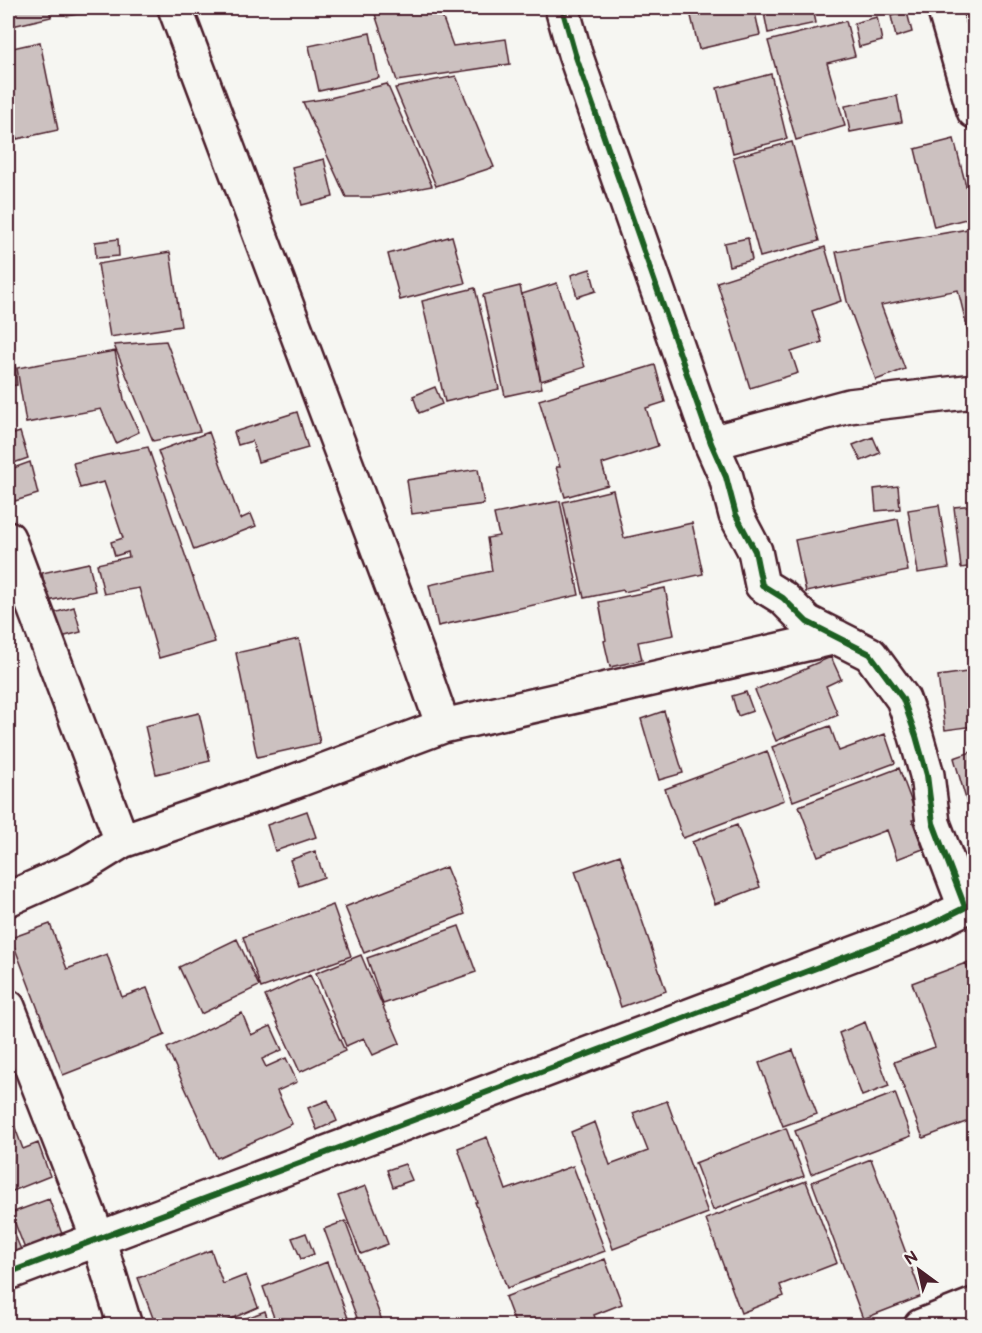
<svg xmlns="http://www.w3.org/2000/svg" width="982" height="1333" font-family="'Balsamiq Sans',sans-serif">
	<rect width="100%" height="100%" fill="#f6f6f2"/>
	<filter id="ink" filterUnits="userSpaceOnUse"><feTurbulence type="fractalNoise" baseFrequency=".0167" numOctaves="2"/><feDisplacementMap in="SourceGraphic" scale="12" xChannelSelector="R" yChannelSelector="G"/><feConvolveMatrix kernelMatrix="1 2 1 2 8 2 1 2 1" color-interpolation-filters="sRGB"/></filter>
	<g filter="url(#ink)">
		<path fill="#ccc1c0" stroke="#4a1f2b" stroke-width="1.5" d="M8,8H49L51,17L8,27Z
			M66,8H114L67,16Z
			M373,8H439L453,46L506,39L510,64L397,81Z
			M689,8H754L760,35L699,49Z
			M763,8H813L816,23L768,33Z
			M907,12L912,32L896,37L891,16Z
			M877,17L882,41L859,47L854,23Z
			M846,21L855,56L827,63L845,126L796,140L768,41Z
			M370,33L379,78L319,91L309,46Z
			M40,42L58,130L17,139L8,97V49Z
			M771,74L787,139L733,153L717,88Z
			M456,76L494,167L436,186L395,88Z
			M387,84L432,186L373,197H346L303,102L330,98Z
			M897,96L902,122L850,132L845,106Z
			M954,139L974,217L934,227L915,149Z
			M792,142L819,241L760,257L733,157Z
			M324,159L333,197L302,205L292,167Z
			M974,228V356L958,290L881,305L905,369L876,380L847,301L836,252Z
			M452,236L465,283L400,300L388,254Z
			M748,238L752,260L729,266L724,243Z
			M118,239L119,256L96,258L95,242Z
			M825,247L841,301L812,311L822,342L791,352L798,373L750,388L717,282Z
			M170,252L181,326L110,337L98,264Z
			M590,269L596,291L577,297L571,275Z
			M557,283L585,367L541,381L522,294Z
			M520,286L542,388L505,396L483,295Z
			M475,288L499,389L445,402L422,301Z
			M166,341L200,431L153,441L114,345Z
			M115,351L124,399L139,432L116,443L101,409L26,423L17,368Z
			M15,365L17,385L8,386V366Z
			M655,365L665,402L646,408L658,446L602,464L608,485L565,497L556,467H560L539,400Z
			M435,387L442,404L419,413L413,396Z
			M297,412L308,448L258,462L252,441L238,445L234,432Z
			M20,432L28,458L8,465V436Z
			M209,432L240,519L251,514L256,526L194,550L158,451Z
			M873,437L880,453L861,461L853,445Z
			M148,447L215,642L159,658L139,588L104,594L97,564L129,557L128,552L115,556L111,542L123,538L104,482L80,488L73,463L107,455Z
			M30,462L38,494L15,501L8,477V470Z
			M478,469L484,504L412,514L407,480Z
			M898,486L900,509L876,511L874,489Z
			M613,490L624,538L692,523L703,574L624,592L623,590L584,598L563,502Z
			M560,501L579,595L438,626L429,585L492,571L487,538L499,536L494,514Z
			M939,505L949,568L918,573L908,510Z
			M974,505V566L961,568L954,507Z
			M898,519L908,571L806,592L795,540Z
			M89,563L95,591L48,601L42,573Z
			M665,588L674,635L638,642L642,660L610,667L604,641L606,640L599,602Z
			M74,607L81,632L61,637L54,613Z
			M299,639L320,743L257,757L236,653Z
			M831,657L841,679L826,686L838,715L776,741L755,690L808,668L807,667Z
			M974,671V726L945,730L938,676Z
			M746,692L753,711L738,716L732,696Z
			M664,711L683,773L659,780L641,719Z
			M199,713L210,761L156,774L145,726Z
			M830,726L839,751L885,734L895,763L793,801L772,747Z
			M767,751L784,800L683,838L665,789Z
			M974,751V827L954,758Z
			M899,768L918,819L912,820L923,849L897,859L887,830L818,856L799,806Z
			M307,811L316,837L275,851L267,825Z
			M737,825L760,887L715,904L692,842Z
			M315,851L324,877L299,886L290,860Z
			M620,855L666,991L621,1007L575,871Z
			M446,867L465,914L364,953L345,907Z
			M333,905L351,956L261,988L243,937Z
			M50,924L67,969L107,954L122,997L147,988L165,1035L63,1075L11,938Z
			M459,926L476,972L383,1004L367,958Z
			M237,939L259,986L201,1014L179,967Z
			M361,955L389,1021L390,1020L400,1043L373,1055L364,1038L346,1046L316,973Z
			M974,959V984L966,963Z
			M966,963L974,984V1119L923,1138L894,1062L935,1047L912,983Z
			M310,975L345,1051L300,1072L265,996Z
			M242,1013L251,1035L271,1026L282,1050L262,1059L266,1067L286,1058L297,1082L277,1091L292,1124L217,1158L167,1048Z
			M865,1022L889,1086L862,1096L839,1033Z
			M793,1050L817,1114L783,1126L759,1063Z
			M895,1093L911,1136L811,1174L795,1131Z
			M328,1100L337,1121L317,1130L308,1108Z
			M667,1101L708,1213L613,1249L571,1132L595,1122L610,1165L648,1151L633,1113Z
			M8,1109L23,1149L38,1143L50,1176L8,1193Z
			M786,1128L804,1176L713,1210L695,1163Z
			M487,1137L506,1190L573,1166L605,1251L507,1288L475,1202H477L458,1148Z
			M871,1159L922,1296L863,1319L812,1182Z
			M405,1164L412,1180L393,1187L387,1170Z
			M806,1181L837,1263L780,1285L784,1296L741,1313L706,1219Z
			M366,1186L388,1244L361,1254L338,1196Z
			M49,1199L62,1234L25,1249L11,1213Z
			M8,1218L26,1262L8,1270Z
			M345,1221L384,1326H360L324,1229Z
			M306,1233L314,1254L301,1259L292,1238Z
			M211,1250L223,1284L246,1275L258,1307L215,1326H156L138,1278Z
			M605,1259L622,1304L594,1315L598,1326H516L505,1297Z
			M327,1262L351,1326H277L263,1287Z
			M265,1311L270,1326H226Z"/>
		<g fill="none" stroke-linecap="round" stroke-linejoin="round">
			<defs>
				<path id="minor" d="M175,8L420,661L443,726
					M562,8L575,54L711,443L726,477L736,515L755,551L762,585L783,598L807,622L870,654L903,699L916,736L927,775L933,823L965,907
					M944,8L974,111
					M711,443L849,406L974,391
					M8,538L122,841
					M8,899L80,867L122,841L293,782L443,726L837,637
					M8,1007L98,1238L125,1326
					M8,1273L930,925L974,903
					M921,1326L974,1305"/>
			</defs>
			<use href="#minor" stroke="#4a1f2b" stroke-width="38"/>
			<use href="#minor" stroke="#f6f6f2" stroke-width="33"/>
			<defs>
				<path id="cycleway" d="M562,8L575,54L711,443L726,477L736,515L755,551L762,585L783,598L807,622L870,654L903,699L916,736L927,775L933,823L965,907
					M8,1273L930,925L974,903"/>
			</defs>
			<use href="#cycleway" stroke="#f6f6f2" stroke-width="10"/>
			<use href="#cycleway" stroke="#1b5e20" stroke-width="6"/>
		</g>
	</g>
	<rect width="982" height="1333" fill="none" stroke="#f6f6f2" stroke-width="30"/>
	<rect x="15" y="15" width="952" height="1303" fill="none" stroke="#4a1f2b" stroke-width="2" filter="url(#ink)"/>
	<g transform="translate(919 1270) rotate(327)" stroke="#f6f6f2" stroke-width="4.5" paint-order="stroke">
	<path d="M0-4.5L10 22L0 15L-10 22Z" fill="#4a1f2b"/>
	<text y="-9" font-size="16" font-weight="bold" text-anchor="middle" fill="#4a1f2b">N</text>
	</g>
</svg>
